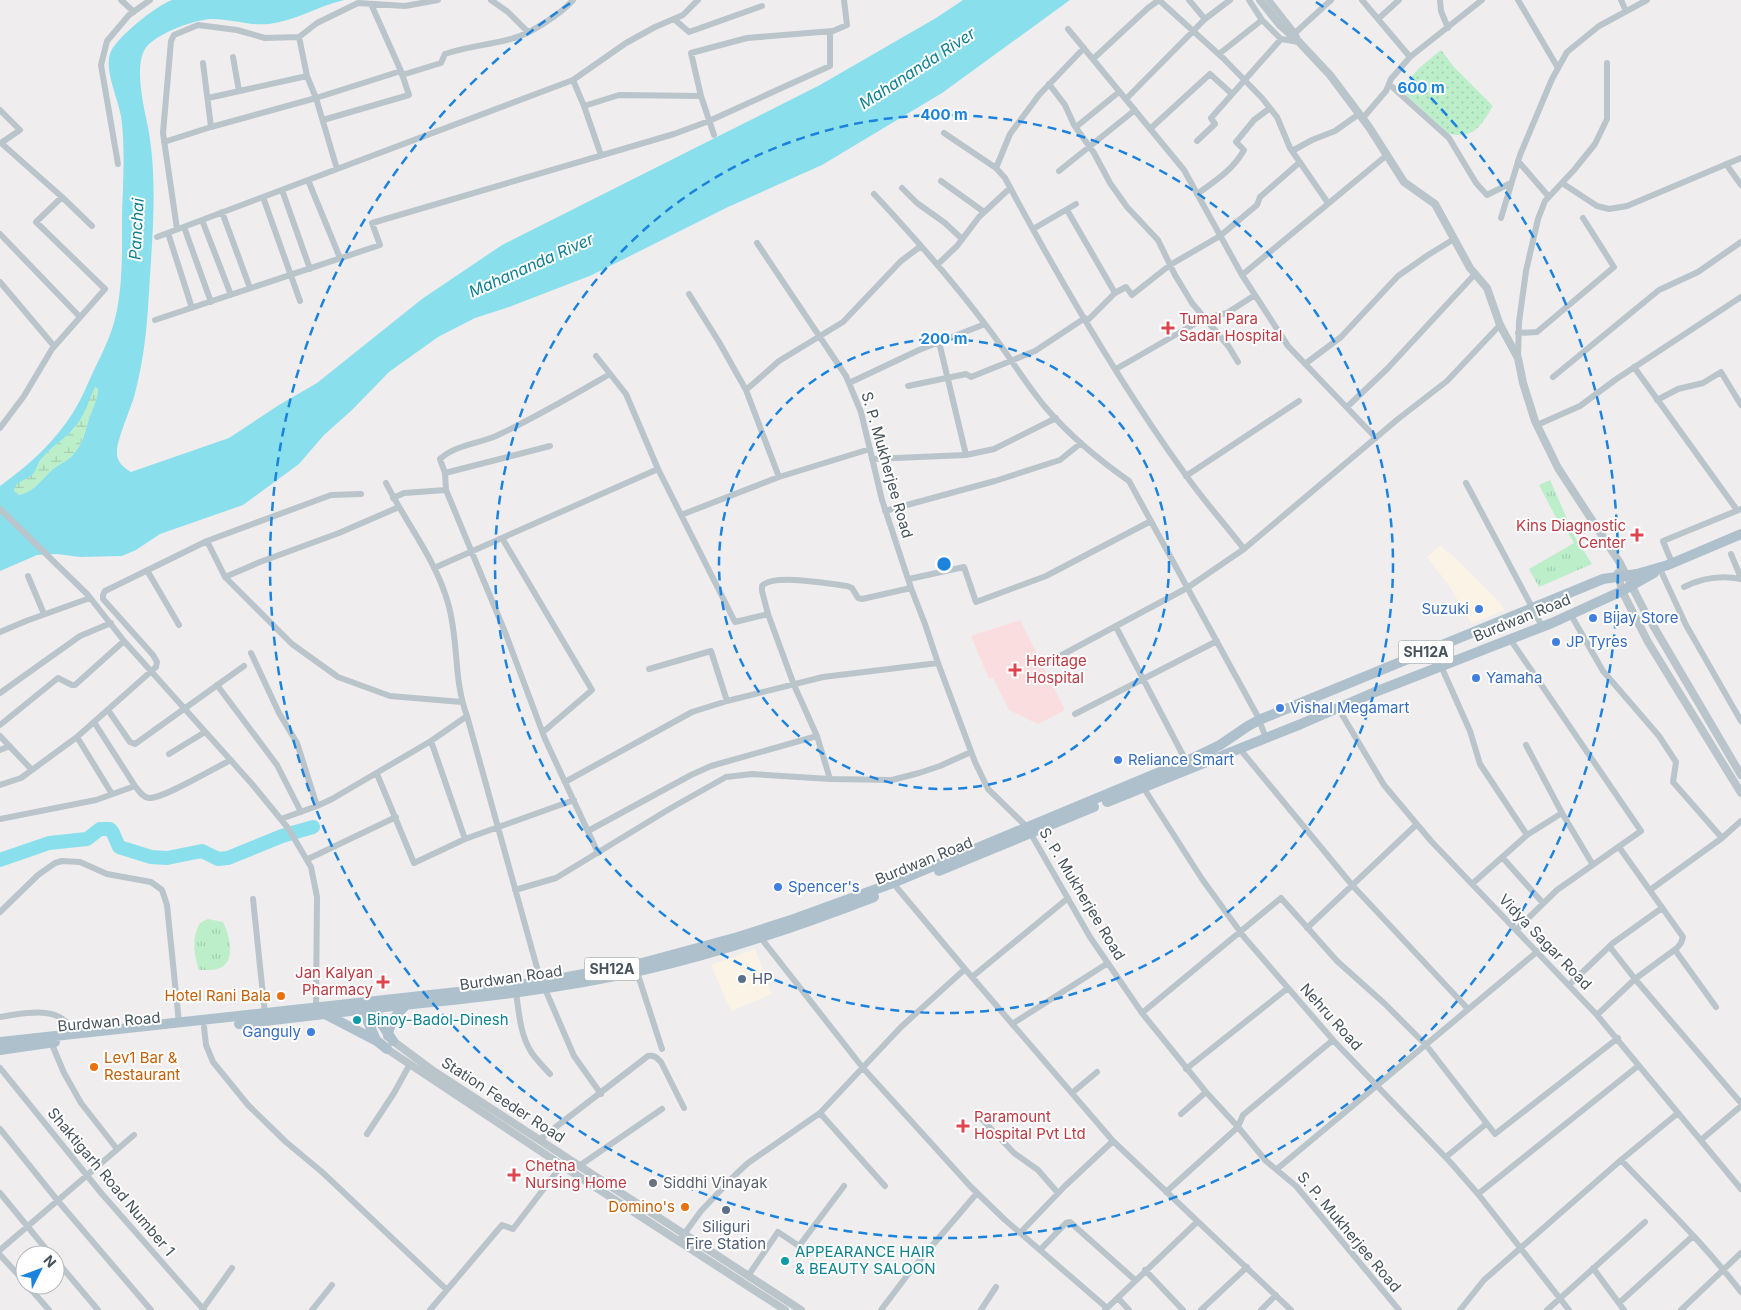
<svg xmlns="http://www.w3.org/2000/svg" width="1741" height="1310" font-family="Inter,sans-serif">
	<defs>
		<pattern id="grass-tufts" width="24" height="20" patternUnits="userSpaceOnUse" patternTransform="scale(1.25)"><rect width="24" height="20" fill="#bceeca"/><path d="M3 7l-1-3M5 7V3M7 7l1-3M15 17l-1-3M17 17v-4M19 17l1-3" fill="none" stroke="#a3ceb0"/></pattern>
		<pattern id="wetland-marsh" width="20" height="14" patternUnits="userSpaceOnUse" patternTransform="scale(1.25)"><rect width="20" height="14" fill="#bceeca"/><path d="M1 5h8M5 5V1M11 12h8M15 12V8" fill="none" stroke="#a3ceb0"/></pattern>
		<pattern id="park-dots" width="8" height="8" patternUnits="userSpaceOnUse" patternTransform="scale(1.25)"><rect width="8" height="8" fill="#bceeca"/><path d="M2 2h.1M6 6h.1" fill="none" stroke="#a3ceb0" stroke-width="1.8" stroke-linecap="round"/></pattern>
	</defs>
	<rect width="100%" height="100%" fill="#f0edee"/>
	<path fill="#fbf3e6" d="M1440,546L1453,556L1501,604L1504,610L1472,624L1448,584L1427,557Z
		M755,949L772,994L731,1011L711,965Z"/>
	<path fill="#faddde" d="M1020,620L1065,710L1038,724L1009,710L993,678L989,679L971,636Z"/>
	<path fill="url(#grass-tufts)" d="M1550,480L1575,537L1592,564L1539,587L1529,569L1574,543L1565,528L1562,529L1539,485Z
		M208,919L223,922C229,934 236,958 222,967C216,971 206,970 199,970C194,955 191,938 200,923Z"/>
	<path fill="url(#wetland-marsh)" d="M95,386L98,389V393C96,402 92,410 89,419C84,435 84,443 71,457C65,462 58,465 52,470C41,480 34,492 19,495L13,491L18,482L32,475L44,455L74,429Z"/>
	<path fill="url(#park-dots)" d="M1441,50L1454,67L1493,106C1481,125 1475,139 1449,134L1402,91C1411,73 1426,62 1441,50Z"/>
	<path fill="#89dfeb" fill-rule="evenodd" d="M172,0H344C318,6 295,21 269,24C249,26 232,19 212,19C196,19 154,34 145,49C134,67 144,108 148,127C159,186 151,249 148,308C146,338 142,368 134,397C130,410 117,440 117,451C116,461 123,467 131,472L229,438L279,405L317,383L422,299L502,245L820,85L936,18L963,0H1070L942,93L822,165L728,207L592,275L509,307L475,318L438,337L389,372L352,410L324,435L299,464L243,505L160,534L136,550L122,556L80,557L57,554L37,555L0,571V486C29,465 55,442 74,411C82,398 88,383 94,370C104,350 113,331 117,310C123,279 122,247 122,215C123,185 125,154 122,124C121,103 104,74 110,54C114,39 157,5 172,0ZM95,387L98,389V393C96,402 92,410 89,419C84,435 84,443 71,457C65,462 58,465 52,470C41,480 34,492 19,495L14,491C16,480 26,481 33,474C37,469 38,462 43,457C51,447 65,439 74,428C84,417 89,400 95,387Z"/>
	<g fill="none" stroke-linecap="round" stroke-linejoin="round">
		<path stroke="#89dfeb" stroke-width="14" d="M0,860L49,843L87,839L100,829H110L113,833L119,847L151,857L167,858L202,851L218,859L228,858L282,836L313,827"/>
		<path stroke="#b9c4cb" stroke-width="6" d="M121,0L134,12
			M491,0L508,12L528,32
			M1159,0L1224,59L1262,98L1277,117L1290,148L1328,203
			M1189,0L1205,19
			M1249,0L1262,20L1281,39L1299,42L1295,33L1269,0
			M1362,0L1410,57
			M1440,0L1441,11L1448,28
			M1518,0L1558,68
			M1621,0L1626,11
			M674,19L689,32L762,6
			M1378,19L1399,0
			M1068,29L1184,170L1242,275L1288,346L1376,438
			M1295,33L1331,0
			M299,37L307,76L316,98L337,169
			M1219,54L1262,20
			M233,57L239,91
			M1093,59L1148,8L1159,0
			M203,63L211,127
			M402,75L441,63L445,54C468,46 491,45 514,38C530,34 562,13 573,0
			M573,80L584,106L619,95L701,96
			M1049,84L1065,105L1074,125L1094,153L1110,183L1127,207L1158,240L1175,275L1192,303L1229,347L1238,362
			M1389,84L1449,138L1476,183L1487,195L1511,183
			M208,98L307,76
			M1126,99L1205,19L1230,0
			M584,106L601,155
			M0,110L20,130L1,143L62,197L92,226
			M1362,119L1386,91L1391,79L1410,57L1482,0
			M323,120L409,95L401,71L371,4
			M1076,127L1119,92
			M1150,129L1210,74L1232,94
			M944,133L996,168L1005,178C1059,279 1118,381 1185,474C1203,500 1225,524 1244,549
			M714,135L701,96L691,53L747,38L833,31L847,25L844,0
			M1197,141L1215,124L1211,118L1281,39
			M164,142L211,127L316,98L401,71
			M1292,151L1312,140L1335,131L1359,114
			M1518,161L1549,197
			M118,164L101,65L107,41L129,15L150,0
			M1726,164L1741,185
			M996,168L1010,134L1039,95L1084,48
			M1059,171L1135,110
			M308,180L340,258
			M941,181L984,212
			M1562,183L1597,206L1609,209L1627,206L1741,158
			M902,188L917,203L945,223L962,239
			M282,190L310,269
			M874,194C914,237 953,281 988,328C1008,354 1025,383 1046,408C1070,436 1099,460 1129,481L1257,715L1266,738
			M1197,194C1215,181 1233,170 1244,150L1236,142L1254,120L1270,108
			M263,197L300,301
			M1067,210L1115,293L1087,321
			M222,212L250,288
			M1501,218L1520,155L1552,79L1567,52L1599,26L1647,0
			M202,220L231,295
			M184,227L211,302
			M177,229L163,133L171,41L174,35L198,25L237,30L265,38L299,37L317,23L358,3L405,6L438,0
			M1033,229L1076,204
			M168,233L192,308
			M0,234L80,317
			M157,237L573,80L626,43L655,27L683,15L698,0
			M757,243L846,376L861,412L882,500L911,588L925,624L938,663L975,762L988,789L1027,827L1090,937L1142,1013L1206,1092L1238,1127L1266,1161L1296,1186L1399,1310
			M938,264L957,246L979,217L1010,188
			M1242,275L1387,155
			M0,282L54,346
			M1115,293L1126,287L1132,295L1170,265L1220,236L1257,205L1260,197L1300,162
			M689,294L719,342L746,390L779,477
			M155,320L380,245L372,223L674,134L709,121L830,66V31
			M1518,333L1537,332L1614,267L1583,218
			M939,342L966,455
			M596,356L626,394L658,469L735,622L768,614L794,685L817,736L830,779
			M1518,357L1519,322L1526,271L1538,219L1545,201L1574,170L1595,144L1607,119V63
			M1305,364L1341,337L1398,276L1428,255L1454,239
			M1634,367L1737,510
			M1116,369L1205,318L1227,313L1255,295
			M1553,377L1659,290L1698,272L1741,242
			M849,383L919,350L985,324
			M908,386L966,374L971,377L1035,351L1085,318
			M746,390L779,361L843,322L901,261L921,246
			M1657,400L1678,389L1703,383L1721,372L1741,405
			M1347,407L1387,369L1475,274
			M1537,425L1580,406L1615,380L1741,297
			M0,428L24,396L52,349L105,289L36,222L62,197
			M872,459L966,455L994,449L1056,418
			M445,473L550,446
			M1186,476L1299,401
			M386,483C406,523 436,560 448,603C459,640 453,679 467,716L541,982
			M1466,483L1542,626
			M446,490L505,632L545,739L598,853
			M393,498L404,493L446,490L445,473L440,459C455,445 477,444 496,436C535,418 572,396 610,374
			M0,509L88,595L124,641L252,784L288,828L311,867L317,897L316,1007
			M885,511L995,481L1060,460L1081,443
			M681,515L779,477L870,449
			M502,538L592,690L543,732
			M207,541L225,577L292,644L338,677L390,696L462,702
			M1731,554L1741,578
			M1672,563L1663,541L1741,509
			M434,568L658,469
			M1660,569L1686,625L1741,721
			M148,572L179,625
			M28,576L44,614
			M225,577L260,562L339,533L399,507
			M909,579L964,567L976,602L1046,576L1151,521
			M1684,587C1702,578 1721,575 1741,579
			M768,614L762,591V586C773,573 830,584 847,586L852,588L858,598L862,599L911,588
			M1571,615L1603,671L1659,736L1676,762L1673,782L1722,838
			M1116,627L1186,761
			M0,632L26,621L90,598
			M1510,639L1641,831L1557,890L1516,930
			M251,653L279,713L297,743L317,806
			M1045,664L1187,588L1244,549L1398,419L1447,381L1500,325
			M1441,666L1470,731L1480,764L1527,835
			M649,669L711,651L727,701
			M217,685L277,765L301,812
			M0,693L80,636L111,623
			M1338,708L1384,785L1431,841L1597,1015L1741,1189
			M108,710L130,742L135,744L244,666
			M1075,714L1217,641
			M94,722L135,786C139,791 142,797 149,798C163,799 216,767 231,760
			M0,725L58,678L72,685H75L124,641
			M0,736L32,770
			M77,737L112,794
			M431,741L465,839
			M1526,745L1562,813L1593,865
			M1239,748L1352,885L1468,1009
			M0,750L10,746
			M169,754L205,732
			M377,774L414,863L465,839L574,800
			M565,782L692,712L727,701L823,677L938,663
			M0,785L21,778L77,737L156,667L157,662L153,655L103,599V595L105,591L207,541L331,495L361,494
			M1143,787L1202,879L1244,937L1333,1040L1451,1163L1478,1194L1569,1310
			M0,819L96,800L135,786
			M281,819L317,806L332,799L431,741L467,716
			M588,831L691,775L711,766L817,736
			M1502,857L1543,903
			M308,859L396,817
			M893,883L965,969L1113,1141L1291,1310
			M1472,884L1527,835L1562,813
			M515,890L556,878L671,808L726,777L752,774L830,779L892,780L919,773L940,766L971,752
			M1650,890L1722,838L1741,821
			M253,899L265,1014
			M0,912L38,875L55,863L62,861L80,862L107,874L151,882L162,890L167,905L179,1023
			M1307,928L1417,824
			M761,938L863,1068L970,1186L1004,1219L1107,1308
			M1610,947L1635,979L1741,1103
			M1675,950L1716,1007
			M637,972L662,1049
			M972,977L1068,898
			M1569,985L1613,943L1662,908
			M545,989L574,1056L601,1094
			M516,993C519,1012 520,1033 530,1050C535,1059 543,1066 550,1074
			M1142,1013L1281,898L1337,961L1385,1004L1426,1045L1495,1134L1618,1038
			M1597,1015L1635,979L1677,948L1681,943L1683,937L1619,847
			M0,1017C26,1013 61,1004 74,1033
			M1012,1024L1108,963
			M204,1027L206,1045L213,1062L248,1105L286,1142L322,1172L446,1289
			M51,1042L64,1073L81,1103L117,1149
			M0,1068L102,1194L204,1310
			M1186,1069L1288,988
			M1072,1093L1097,1072
			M820,1113L885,1186
			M1181,1114L1206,1092
			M979,1116L1014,1153L1038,1170L1058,1193
			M0,1129L58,1201L151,1310
			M367,1134L394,1093L410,1064
			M539,1140L648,1056C654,1055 656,1057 661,1062L684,1108
			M1701,1140L1741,1106
			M1446,1157L1486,1124
			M1621,1160C1662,1203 1705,1245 1741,1292
			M579,1166L662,1109
			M1277,1169L1538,951
			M1166,1192L1238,1127L1243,1115L1333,1040
			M0,1193L51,1255
			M1478,1194L1638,1066
			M1020,1233L1065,1186L1113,1141
			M679,1241L701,1211L735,1175L748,1163L820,1113L901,1027L965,969
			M0,1250L134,1135
			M1040,1250L1066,1223L1070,1222L1135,1280
			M0,1255L25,1282
			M55,1259L98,1310
			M1593,1268L1624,1310
			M1145,1270L1183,1310
			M748,1276L778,1232L799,1246L844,1186
			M27,1285L49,1310
			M1118,1298L1129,1310
			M1619,1303L1693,1236
			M202,1310L232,1268
			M312,1310L332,1285
			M430,1310L502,1225L513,1229L562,1165
			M881,1310L909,1273L977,1193
			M981,1310L996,1287
			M1105,1310L1197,1222
			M1201,1310L1247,1267
			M1261,1310L1276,1295
			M1460,1310L1484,1280L1621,1160L1678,1113
			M1547,1310L1645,1222
			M1681,1310L1741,1253"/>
		<path stroke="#b9c4cb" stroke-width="8" d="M1260,0L1280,25L1299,42L1330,75L1369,127L1404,182L1435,204L1470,268L1487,288L1500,325L1518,358L1523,383L1535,421L1558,468L1620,563L1644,610L1741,775
			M1618,573L1622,591L1648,642L1741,793
			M393,1041L432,1070L801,1310
			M387,1049L575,1174L785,1310"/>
		<path stroke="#adc0cc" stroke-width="10" d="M1107,802L1301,724L1375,692L1552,623L1622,591L1654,573
			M939,871L1094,807
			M375,1002L379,1020L393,1041
			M365,1004L368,1022L376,1040
			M325,1014L377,1041L387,1049
			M239,1024C290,1018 342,1012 393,1006C477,998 561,989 644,970C723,952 799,926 874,897
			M388,1036C389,1022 397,1014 406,1005
			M0,1042L485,989L541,982L642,963L738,937L794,919L893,883L1191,759L1220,745L1248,726L1259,720L1603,579L1637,574L1668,565L1741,534
			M0,1050L55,1042"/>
	</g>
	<g fill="none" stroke="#1b82dd" stroke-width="2.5" stroke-dasharray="9 6">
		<circle cx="944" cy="564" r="225"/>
		<circle cx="944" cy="564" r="449"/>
		<path d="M1316 2A674 674 0 1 1 572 2"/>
	</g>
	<g fill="#e0444e" stroke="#fff" stroke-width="2">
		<path d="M1165.5 320.5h5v5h5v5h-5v5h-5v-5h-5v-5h5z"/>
		<path d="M1634.5 527.5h5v5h5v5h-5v5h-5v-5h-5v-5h5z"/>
		<path d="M1012.5 662.5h5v5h5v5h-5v5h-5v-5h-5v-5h5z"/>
		<path d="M380.5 974.5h5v5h5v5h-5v5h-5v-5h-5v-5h5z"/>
		<path d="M960.5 1118.5h5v5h5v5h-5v5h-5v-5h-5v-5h5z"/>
		<path d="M511.5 1167.5h5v5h5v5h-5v5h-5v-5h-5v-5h5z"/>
	</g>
	<g fill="#3f7fe0" stroke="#fff" stroke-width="2">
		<circle cx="1479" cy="609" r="5"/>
		<circle cx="1593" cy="618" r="5"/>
		<circle cx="1556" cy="642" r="5"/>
		<circle cx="1476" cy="678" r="5"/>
		<circle cx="1280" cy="708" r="5"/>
		<circle cx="1118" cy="760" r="5"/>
		<circle cx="778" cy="887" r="5"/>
		<circle cx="311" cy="1032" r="5"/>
	</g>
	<g fill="#5c6f8a" stroke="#fff" stroke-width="2">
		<circle cx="742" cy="979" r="5"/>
		<circle cx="726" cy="1210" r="5"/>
	</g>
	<g fill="#e8710a" stroke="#fff" stroke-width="2">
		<circle cx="281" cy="996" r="5"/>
		<circle cx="94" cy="1067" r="5"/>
		<circle cx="685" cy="1207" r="5"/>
	</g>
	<g fill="#0f9aa8" stroke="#fff" stroke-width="2">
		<circle cx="357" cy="1020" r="5"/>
		<circle cx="785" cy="1261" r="5"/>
	</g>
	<circle fill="#6b7280" stroke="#fff" stroke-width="2" cx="653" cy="1183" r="5"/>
	<g text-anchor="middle" stroke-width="4" stroke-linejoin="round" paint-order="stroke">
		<g fill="#fff" stroke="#7e878c" stroke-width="1">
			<rect x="1398.5" y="640.5" width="55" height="23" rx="4"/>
			<rect x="584.5" y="957.5" width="55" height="23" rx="4"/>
		</g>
		<g font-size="14" font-weight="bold" fill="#46535b">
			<text x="1426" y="657">SH12A</text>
			<text x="612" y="974">SH12A</text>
		</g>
		<g font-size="15" fill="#be3a42" stroke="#fff" text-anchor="start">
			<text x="1179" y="324">Tumal Para<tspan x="1179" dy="17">Sadar Hospital</tspan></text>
			<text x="1626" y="531" text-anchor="end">Kins Diagnostic<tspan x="1626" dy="17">Center</tspan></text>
			<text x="1026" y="666">Heritage<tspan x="1026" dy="17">Hospital</tspan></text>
			<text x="373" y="978" text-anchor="end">Jan Kalyan<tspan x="373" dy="17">Pharmacy</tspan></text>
			<text x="974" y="1122">Paramount<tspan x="974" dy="17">Hospital Pvt Ltd</tspan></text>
			<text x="525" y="1171">Chetna<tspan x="525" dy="17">Nursing Home</tspan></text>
		</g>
		<g font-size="15" fill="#46535b" stroke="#fff">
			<text transform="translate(887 465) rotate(74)" y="5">S. P. Mukherjee Road</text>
			<text transform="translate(1522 618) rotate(-22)" y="5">Burdwan Road</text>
			<text transform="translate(924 861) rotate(-22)" y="5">Burdwan Road</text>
			<text transform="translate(1082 894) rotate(59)" y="5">S. P. Mukherjee Road</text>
			<text transform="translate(1545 942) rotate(46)" y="5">Vidya Sagar Road</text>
			<text transform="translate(511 978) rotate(-8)" y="5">Burdwan Road</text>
			<text transform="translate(1331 1017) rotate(48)" y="5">Nehru Road</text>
			<text transform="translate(109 1022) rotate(-5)" y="5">Burdwan Road</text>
			<text transform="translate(503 1100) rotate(33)" y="5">Station Feeder Road</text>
			<text transform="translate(111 1182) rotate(50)" y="5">Shaktigarh Road Number 1</text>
			<text transform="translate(1349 1232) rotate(50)" y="5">S. P. Mukherjee Road</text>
		</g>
		<g font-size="15" fill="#366cbe" stroke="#fff" text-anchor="start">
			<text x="1469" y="614" text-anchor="end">Suzuki</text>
			<text x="1603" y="623">Bijay Store</text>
			<text x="1566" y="647">JP Tyres</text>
			<text x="1486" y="683">Yamaha</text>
			<text x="1290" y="713">Vishal Megamart</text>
			<text x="1128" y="765">Reliance Smart</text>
			<text x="788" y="892">Spencer's</text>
			<text x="301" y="1037" text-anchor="end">Ganguly</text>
		</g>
		<g font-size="15" fill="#4e5e75" stroke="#fff" text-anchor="start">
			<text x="752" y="984">HP</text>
			<text x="726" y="1232" text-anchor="middle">Siliguri<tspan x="726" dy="17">Fire Station</tspan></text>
		</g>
		<g font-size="15" fill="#c56008" stroke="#fff" text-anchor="end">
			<text x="271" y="1001">Hotel Rani Bala</text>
			<text x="104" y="1063" text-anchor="start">Lev1 Bar &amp;<tspan x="104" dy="17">Restaurant</tspan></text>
			<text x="675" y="1212">Domino's</text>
		</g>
		<g font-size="15" fill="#0d838f" stroke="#fff" text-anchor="start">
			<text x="367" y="1025">Binoy-Badol-Dinesh</text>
			<text x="795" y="1257">APPEARANCE HAIR<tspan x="795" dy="17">&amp; BEAUTY SALOON</tspan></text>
		</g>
		<g font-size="15" fill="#5b616d" stroke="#fff" text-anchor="start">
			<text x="663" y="1188">Siddhi Vinayak</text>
		</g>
		<g font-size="16" font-style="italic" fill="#0e8090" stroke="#fff">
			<text transform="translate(917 68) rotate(-33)" y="6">Mahananda River</text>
			<text transform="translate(136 229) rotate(-87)" y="6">Panchai</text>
			<text transform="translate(531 265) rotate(-24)" y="6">Mahananda River</text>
		</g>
	</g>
	<circle cx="944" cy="564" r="8" fill="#1b82dd" stroke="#fff" stroke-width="2.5"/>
	<g font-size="15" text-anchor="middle" font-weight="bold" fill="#1b82dd" stroke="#fff" stroke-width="4" stroke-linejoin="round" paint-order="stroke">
		<text x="1421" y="93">600 m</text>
		<text x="944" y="120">400 m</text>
		<text x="944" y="344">200 m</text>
	</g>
	<g transform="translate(40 1270) rotate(48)"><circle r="24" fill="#ffffff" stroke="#b5babd"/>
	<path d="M0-4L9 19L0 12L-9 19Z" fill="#1b82dd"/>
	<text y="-8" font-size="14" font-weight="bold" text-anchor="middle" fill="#46535b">N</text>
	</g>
</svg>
